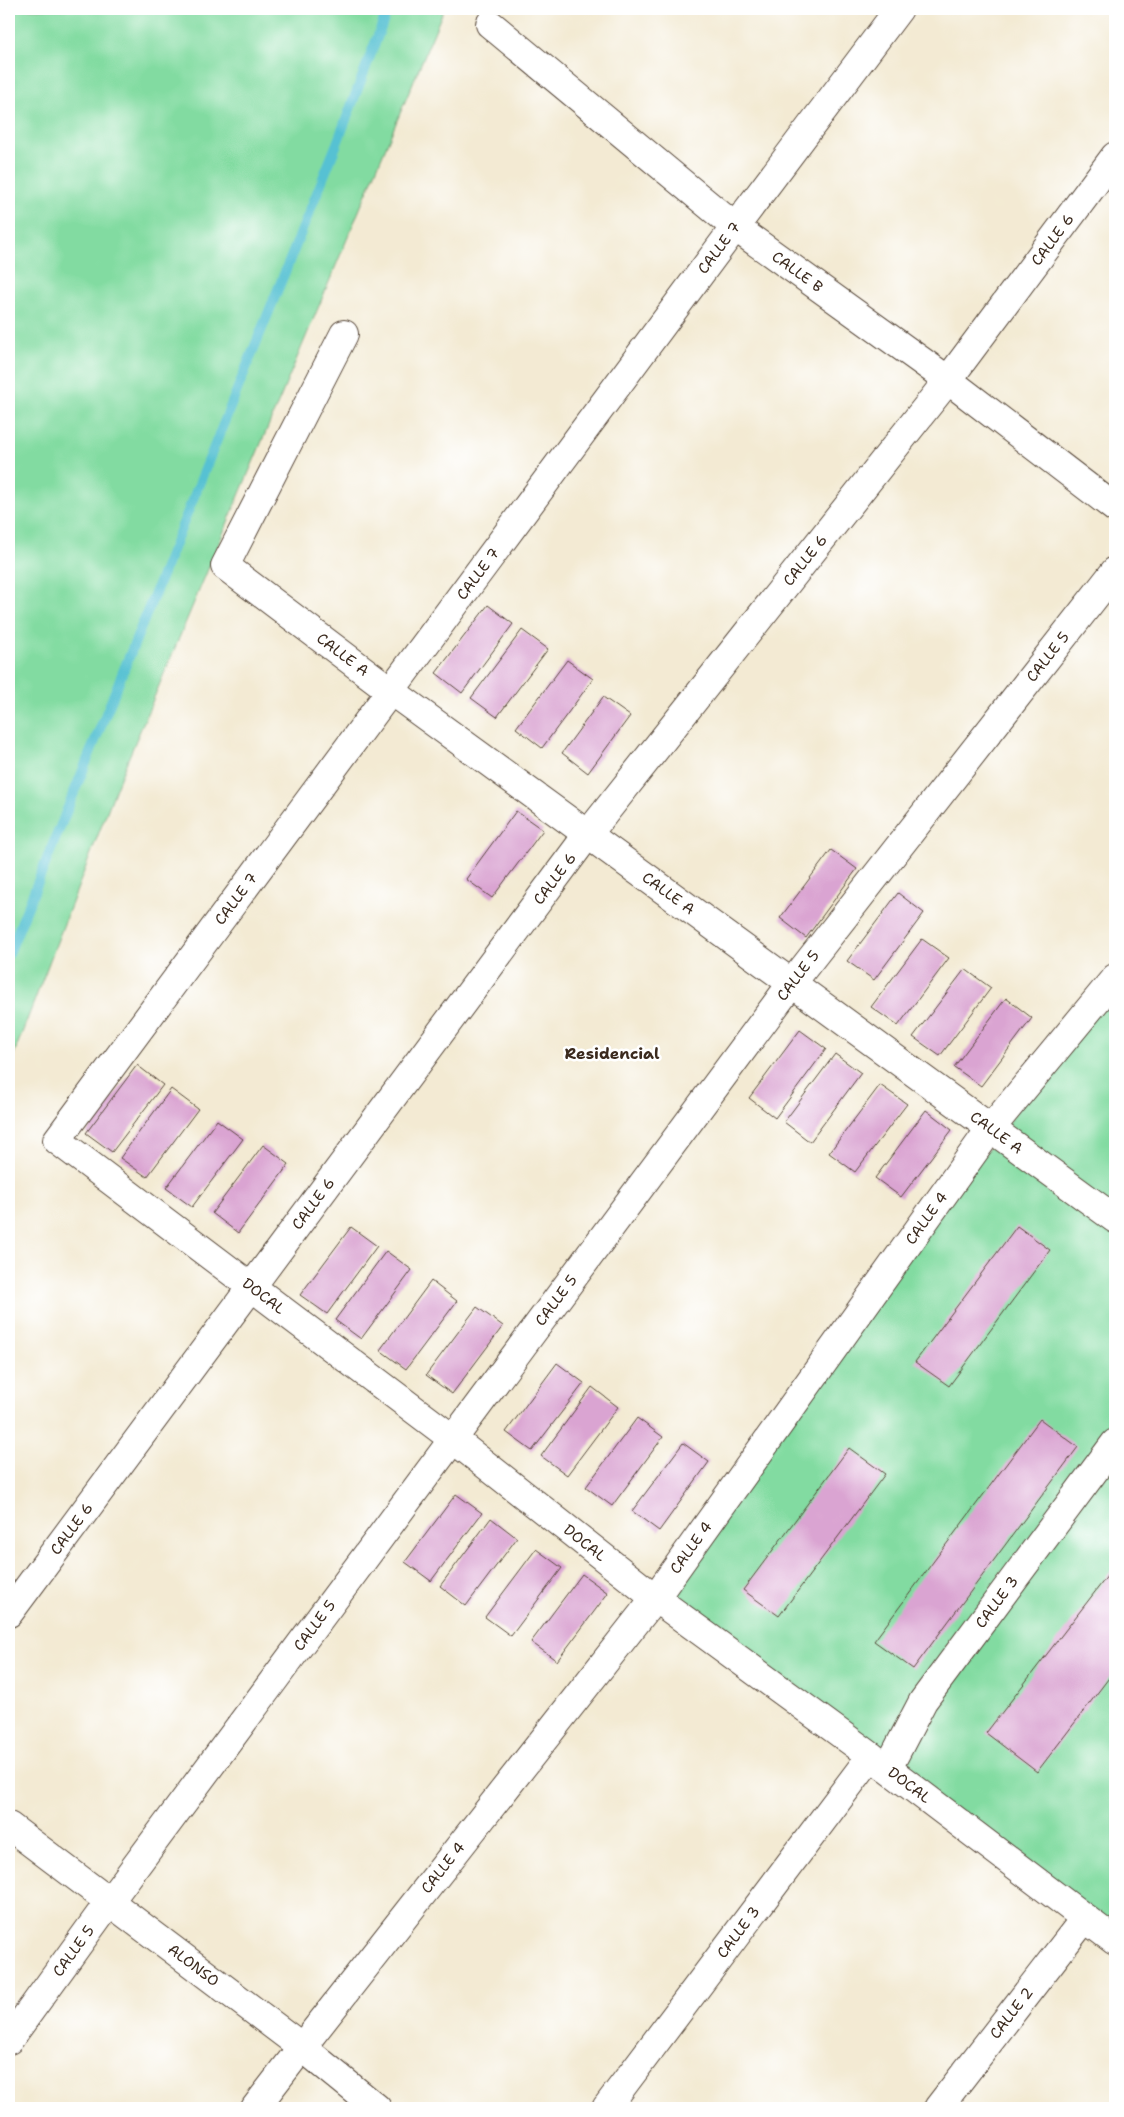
<svg xmlns="http://www.w3.org/2000/svg" width="1124" height="2117" font-family="'Shantell Sans',sans-serif">
	<rect width="100%" height="100%" fill="#fff"/>
	<filter id="ink" filterUnits="userSpaceOnUse"><feTurbulence type="fractalNoise" baseFrequency=".02" numOctaves="2"/><feDisplacementMap in="SourceGraphic" scale="10" xChannelSelector="R" yChannelSelector="G"/><feConvolveMatrix kernelMatrix="1 2 1 2 8 2 1 2 1" color-interpolation-filters="sRGB"/></filter>
	<filter id="wash" filterUnits="userSpaceOnUse"><feTurbulence type="fractalNoise" baseFrequency=".0096" numOctaves="4" result="noise"/><feDisplacementMap in="SourceGraphic" scale="20" xChannelSelector="R" yChannelSelector="G"/><feGaussianBlur stdDeviation="1.12" result="paint"/><feColorMatrix in="noise" values="0 0 0 0 0 0 0 0 0 0 0 0 0 0 0 0 0 1.4 0 .05"/><feComposite in="paint" operator="in"/></filter>
	<g filter="url(#wash)">
		<rect width="100%" height="100%" fill="#f3ead3"/>
		<path fill="#82dba1" stroke="#5e8260" d="M9,9H444L118,783L9,1067Z
			M1115,978V1941L655,1598Z"/>
		<g fill="none" stroke-linecap="round" stroke-linejoin="round">
			<path stroke="#57c1d3" stroke-width="10" d="M9,953L336,146L388,9"/>
		</g>
		<g id="blocks">
			<path fill="#daa4d2" d="M488,605L513,624L462,693L436,673Z
				M522,630L548,649L497,717L471,698Z
				M567,660L593,679L542,748L516,728Z
				M603,697L630,716L588,773L562,753Z
				M516,811L543,830L492,898L466,879Z
				M831,850L857,869L806,938L780,918Z
				M898,893L924,913L874,980L847,961Z
				M922,939L949,958L898,1026L871,1007Z
				M965,969L991,988L940,1056L913,1037Z
				M1006,998L1032,1018L981,1086L954,1067Z
				M800,1030L826,1049L775,1118L749,1098Z
				M835,1054L861,1073L810,1142L784,1122Z
				M137,1065L163,1085L112,1152L86,1133Z
				M880,1085L907,1104L855,1172L829,1153Z
				M171,1089L198,1109L147,1177L120,1158Z
				M926,1110L952,1130L901,1197L875,1178Z
				M217,1120L243,1139L192,1207L166,1188Z
				M263,1145L289,1164L238,1233L212,1213Z
				M1017,1226L1050,1250L949,1386L915,1362Z
				M351,1227L377,1246L327,1314L300,1295Z
				M386,1251L412,1270L361,1339L335,1320Z
				M431,1281L457,1301L406,1369L380,1350Z
				M477,1307L503,1326L452,1394L426,1375Z
				M557,1363L584,1383L532,1451L506,1432Z
				M592,1387L618,1407L567,1475L541,1456Z
				M637,1418L663,1437L612,1506L586,1487Z
				M1040,1419L1078,1447L913,1669L874,1641Z
				M683,1443L709,1462L659,1531L632,1511Z
				M849,1448L885,1474L779,1616L743,1590Z
				M456,1494L482,1513L431,1581L405,1562Z
				M491,1518L517,1538L466,1606L440,1586Z
				M536,1549L562,1568L511,1636L485,1617Z
				M1115,1566V1670L1037,1772L986,1733Z
				M582,1574L608,1593L557,1661L531,1642Z"/>
		</g>
	</g>
	<g filter="url(#ink)">
		<use href="#blocks" fill-opacity="0" stroke="#574739" stroke-width="1"/>
		<g fill="none" stroke-linecap="round" stroke-linejoin="round">
			<defs>
				<g id="minor">
					<path id="s1" d="M899,9L735,227L57,1140L453,1439L655,1598L871,1756L1115,1941"/>
					<path id="s2" d="M490,24L735,227L948,380L1115,508"/>
					<path id="s3" d="M344,334L225,566L391,691L1115,1219"/>
					<path id="s4" d="M9,1613L588,834L948,380L1115,156"/>
					<path id="s5" d="M888,1768L923,1701L1115,1443"/>
					<path id="s6" d="M9,1826L302,2047L377,2108"/>
					<path id="s7" d="M9,2040L109,1902L792,983L1115,571"/>
					<path id="s8" d="M255,2108L302,2047L655,1598L991,1128L1115,978"/>
					<path id="s9" d="M606,2108L871,1756"/>
					<path id="s10" d="M938,2108L1085,1918"/>
				</g>
			</defs>
			<use href="#minor" stroke="#574739" stroke-width="30"/>
			<use href="#minor" stroke="#fff" stroke-width="28"/>
		</g>
	</g>
	<g text-anchor="middle" stroke-width="5" stroke-linejoin="round" paint-order="stroke">
		<g font-size="15" fill="#3b2a1e" stroke="#fff">
			<text dy="5" stroke="none"><textPath href="#s4" startOffset="1725">CALLE 6</textPath></text>
			<text transform="translate(719 248) rotate(-53)" y="5">CALLE 7</text>
			<text dy="5" stroke="none"><textPath href="#s2" startOffset="395">CALLE B</textPath></text>
			<text dy="5" stroke="none"><textPath href="#s4" startOffset="1320">CALLE 6</textPath></text>
			<text transform="translate(478 574) rotate(-53)" y="5">CALLE 7</text>
			<text dy="5" stroke="none"><textPath href="#s3" startOffset="408">CALLE A</textPath></text>
			<text dy="5" stroke="none"><textPath href="#s7" startOffset="1730">CALLE 5</textPath></text>
			<text dy="5" stroke="none"><textPath href="#s4" startOffset="915">CALLE 6</textPath></text>
			<text dy="5" stroke="none"><textPath href="#s3" startOffset="812">CALLE A</textPath></text>
			<text transform="translate(236 899) rotate(-53)" y="5">CALLE 7</text>
			<text dy="5" stroke="none"><textPath href="#s7" startOffset="1325">CALLE 5</textPath></text>
			<text dy="5" stroke="none"><textPath href="#s3" startOffset="1218">CALLE A</textPath></text>
			<text dy="5" stroke="none"><textPath href="#s4" startOffset="510">CALLE 6</textPath></text>
			<text dy="5" stroke="none"><textPath href="#s8" startOffset="1115">CALLE 4</textPath></text>
			<text dy="5" stroke="none"><textPath href="#s1" startOffset="1669">DOCAL</textPath></text>
			<text dy="5" stroke="none"><textPath href="#s7" startOffset="920">CALLE 5</textPath></text>
			<text dy="5" stroke="none"><textPath href="#s4" startOffset="105">CALLE 6</textPath></text>
			<text dy="5" stroke="none"><textPath href="#s1" startOffset="2074">DOCAL</textPath></text>
			<text dy="5" stroke="none"><textPath href="#s8" startOffset="710">CALLE 4</textPath></text>
			<text dy="5" stroke="none"><textPath href="#s5" startOffset="199">CALLE 3</textPath></text>
			<text dy="5" stroke="none"><textPath href="#s7" startOffset="515">CALLE 5</textPath></text>
			<text dy="5" stroke="none"><textPath href="#s1" startOffset="2479">DOCAL</textPath></text>
			<text dy="5" stroke="none"><textPath href="#s8" startOffset="305">CALLE 4</textPath></text>
			<text dy="5" stroke="none"><textPath href="#s9" startOffset="220">CALLE 3</textPath></text>
			<text dy="5" stroke="none"><textPath href="#s7" startOffset="110">CALLE 5</textPath></text>
			<text dy="5" stroke="none"><textPath href="#s6" startOffset="231">ALONSO</textPath></text>
			<text dy="5" stroke="none"><textPath href="#s10" startOffset="120">CALLE 2</textPath></text>
		</g>
		<g font-size="16" font-weight="bold" fill="#3b2a1e" stroke="#fff">
			<text x="612" y="1059">Residencial</text>
		</g>
	</g>
	<rect width="1124" height="2117" fill="none" stroke="#fff" stroke-width="30"/>
</svg>
